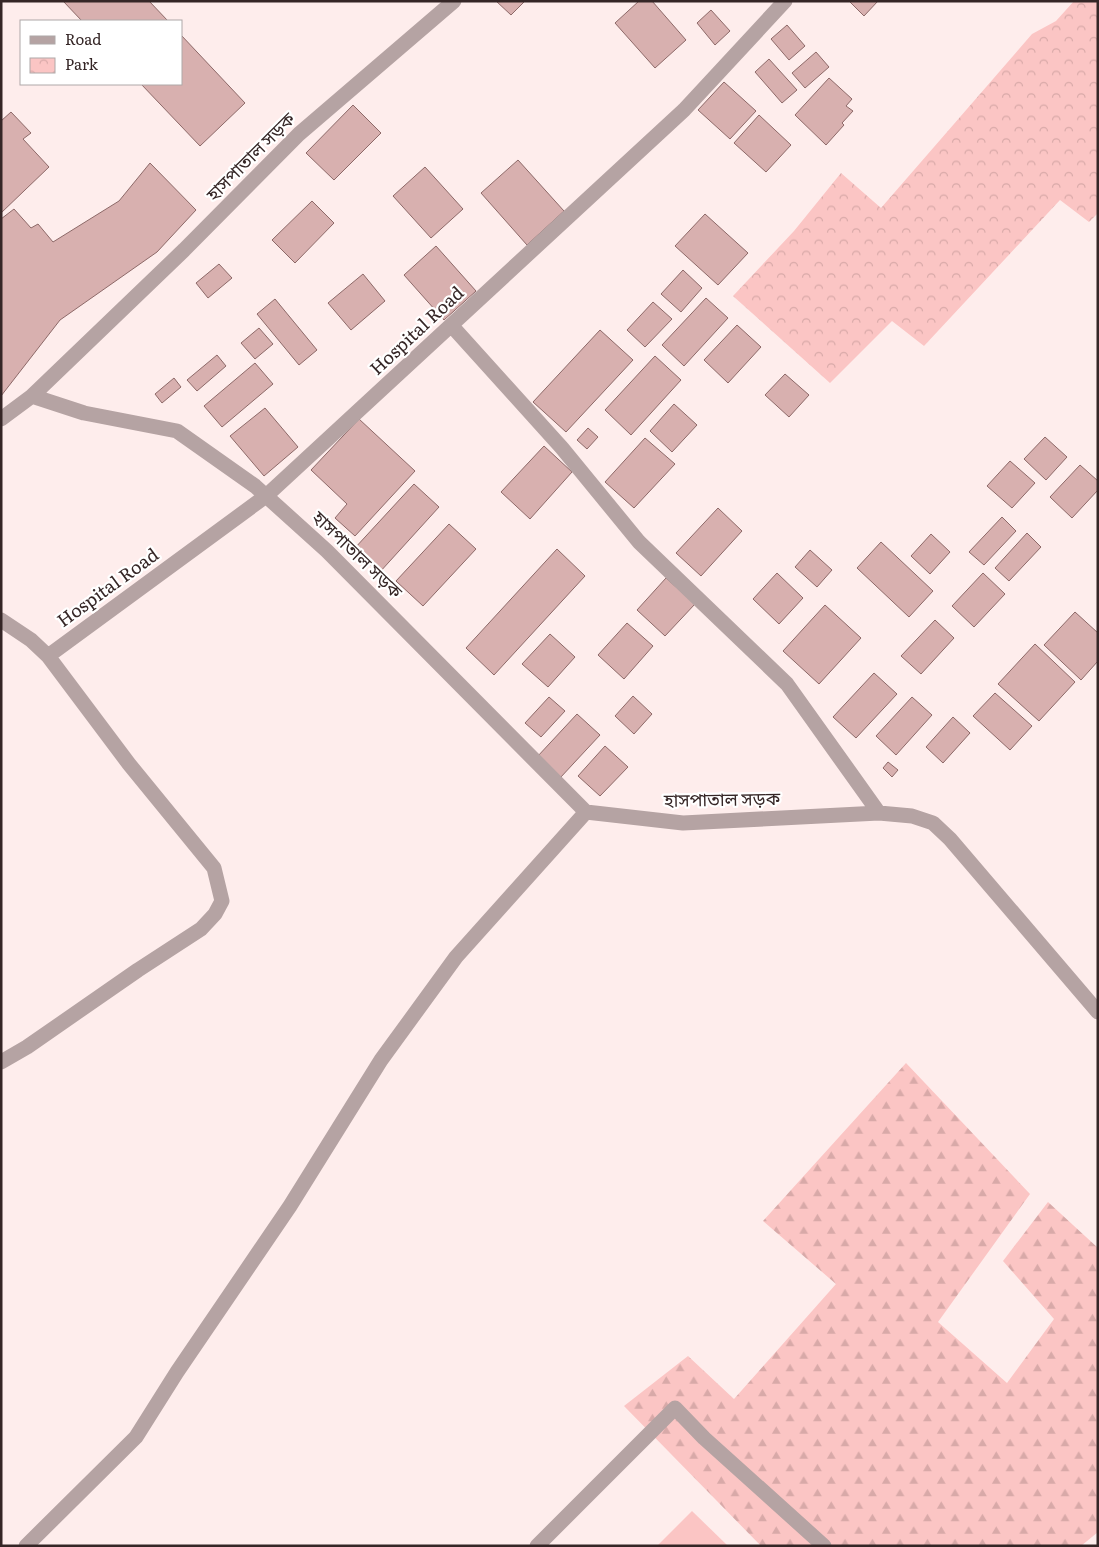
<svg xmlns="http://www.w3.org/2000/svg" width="1099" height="1547" font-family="Literata,'Noto Sans Bengali',serif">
	<defs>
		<pattern id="forest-firs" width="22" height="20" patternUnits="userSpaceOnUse" patternTransform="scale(1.25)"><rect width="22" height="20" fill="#fbc5c4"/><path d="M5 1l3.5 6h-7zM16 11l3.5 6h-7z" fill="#d8a9a8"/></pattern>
		<pattern id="park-crowns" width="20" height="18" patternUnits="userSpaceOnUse" patternTransform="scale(1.25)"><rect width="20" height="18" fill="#fbc5c4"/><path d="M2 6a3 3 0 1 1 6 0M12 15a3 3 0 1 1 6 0" fill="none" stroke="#d8a9a8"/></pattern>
	</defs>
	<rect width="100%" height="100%" fill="#feedec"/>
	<path fill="url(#forest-firs)" d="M906,1063L1030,1194L938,1322L1007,1383L1054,1319L1003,1261L1048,1202L1098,1248V1532L1081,1546H761L624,1406L688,1356L734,1399L836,1284L763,1221Z"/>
	<path fill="url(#park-crowns)" d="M1074,1H1098V213L1089,222L1060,200L924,346L892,321L830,383L733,296L794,231L841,173L881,208L1032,34L1056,21Z"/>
	<path fill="#fbc5c4" d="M692,1511L728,1546H657Z"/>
	<path fill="#d8b0af" stroke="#8d6968" d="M63,1H149L168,21H82Z
		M496,1H525L511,15Z
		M639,1H652L686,40L655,68L615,23Z
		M849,1H878L864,16Z
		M711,10L730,31L715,45L697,23Z
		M787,25L805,46L789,60L771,39Z
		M181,35L245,103L200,146L141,84H181Z
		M816,52L829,67L805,88L792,73Z
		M769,59L797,90L782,103L755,72Z
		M829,78L852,99L846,106L853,111L842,123L844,125L826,145L795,115Z
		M724,82L756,111L730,139L698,110Z
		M353,105L381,133L334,180L306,153Z
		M11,112L31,133L23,139L49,167L1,213V121Z
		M759,115L791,145L766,172L734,143Z
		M518,160L564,211L527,245L481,193Z
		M150,163L196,210L157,252L60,320L1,396V219L14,209L31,228L38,224L53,242L119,201Z
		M425,167L463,209L431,238L393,196Z
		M312,201L334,223L295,263L272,240Z
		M705,214L748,253L718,285L675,246Z
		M436,246L476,291L444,320L404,275Z
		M219,264L232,278L208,298L196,283Z
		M683,270L702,288L681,312L661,294Z
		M363,274L385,301L351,330L328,303Z
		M706,298L728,318L684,366L662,345Z
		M275,299L317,350L299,365L257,314Z
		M653,302L672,319L645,347L627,330Z
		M737,325L761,347L728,383L704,360Z
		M259,328L273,344L255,359L241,343Z
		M600,330L633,360L566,432L533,402Z
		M217,355L226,366L197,391L187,380Z
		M655,356L681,380L631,435L605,410Z
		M255,363L273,384L222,427L204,406Z
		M785,374L809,395L789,417L765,395Z
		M174,378L181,387L162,403L155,394Z
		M674,404L697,425L672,452L650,431Z
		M265,408L298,447L264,476L230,436Z
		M359,419L415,471L355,536L335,518L347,504L311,470Z
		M588,428L598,437L587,449L577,440Z
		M1045,437L1067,457L1046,480L1024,459Z
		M645,438L675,464L634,508L605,482Z
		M544,446L572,472L530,519L501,492Z
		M1010,461L1035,483L1012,508L987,486Z
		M1080,465L1098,481V490L1072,518L1050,497Z
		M414,484L439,507L379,573L354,549Z
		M718,508L742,531L701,576L676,553Z
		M1002,517L1016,531L984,565L969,552Z
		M449,524L476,549L423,606L396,581Z
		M1027,533L1041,547L1009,581L995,568Z
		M931,534L950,552L930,574L911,556Z
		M881,542L933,591L909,617L857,568Z
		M557,549L585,576L494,675L466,648Z
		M810,550L832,570L817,587L795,567Z
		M777,573L803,598L779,624L753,599Z
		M983,573L1005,594L974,627L952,606Z
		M666,578L695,604L665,636L637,610Z
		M825,605L861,638L819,684L783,651Z
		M1075,612L1098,633V661L1081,680L1044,645Z
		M935,620L954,638L921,674L901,656Z
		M627,623L653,646L624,679L598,655Z
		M550,634L575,657L548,687L522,664Z
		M1035,644L1075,682L1039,721L998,684Z
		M874,673L897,694L856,738L833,717Z
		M995,693L1032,726L1010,750L973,716Z
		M633,696L652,714L634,734L615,716Z
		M549,697L565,711L541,737L525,723Z
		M912,697L932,715L896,755L876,736Z
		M577,714L600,735L560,778L537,757Z
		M953,717L970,733L943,763L926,747Z
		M605,746L628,767L600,796L578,776Z
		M888,762L898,770L892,777L883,768Z"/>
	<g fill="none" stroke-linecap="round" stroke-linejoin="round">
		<path stroke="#b5a3a3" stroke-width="15" d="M454,1L299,134L184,250L32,396L84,413L177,431L255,486L327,551L586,812L683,823L879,813L912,816L933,823L950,839L1098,1012
			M451,325L562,448L639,542L787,684L879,813
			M1,419L32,396
			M1,620L31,640L48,656L129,764L214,868L222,901L215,914L201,929L138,970L27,1047L1,1062
			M48,656L266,496L684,110L785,1
			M26,1546L136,1437L177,1372L290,1206L381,1060L456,957L586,812
			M537,1546L675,1408L704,1438L824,1546"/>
	</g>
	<g text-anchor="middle" stroke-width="4.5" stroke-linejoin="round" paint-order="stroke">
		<g font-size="18" fill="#352626" stroke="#fff">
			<text transform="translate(251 157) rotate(-45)" y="6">হাসপাতাল সড়ক</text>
			<text transform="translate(417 331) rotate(-43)" y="6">Hospital Road</text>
			<text transform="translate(357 555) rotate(44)" y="6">হাসপাতাল সড়ক</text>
			<text transform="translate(108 588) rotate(-36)" y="6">Hospital Road</text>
			<text transform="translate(722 800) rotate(-1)" y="6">হাসপাতাল সড়ক</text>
		</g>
	</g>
	<rect width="1099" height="1547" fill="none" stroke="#352626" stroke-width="5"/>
	<rect x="20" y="20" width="162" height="65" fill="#ffffff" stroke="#aea8a8"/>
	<rect x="30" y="36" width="25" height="8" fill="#b5a3a3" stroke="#aea8a8"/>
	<text x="65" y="45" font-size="15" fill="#352626">Road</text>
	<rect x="30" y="58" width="25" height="15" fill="url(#park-crowns)" stroke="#aea8a8"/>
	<text x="65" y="70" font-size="15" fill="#352626">Park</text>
</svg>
